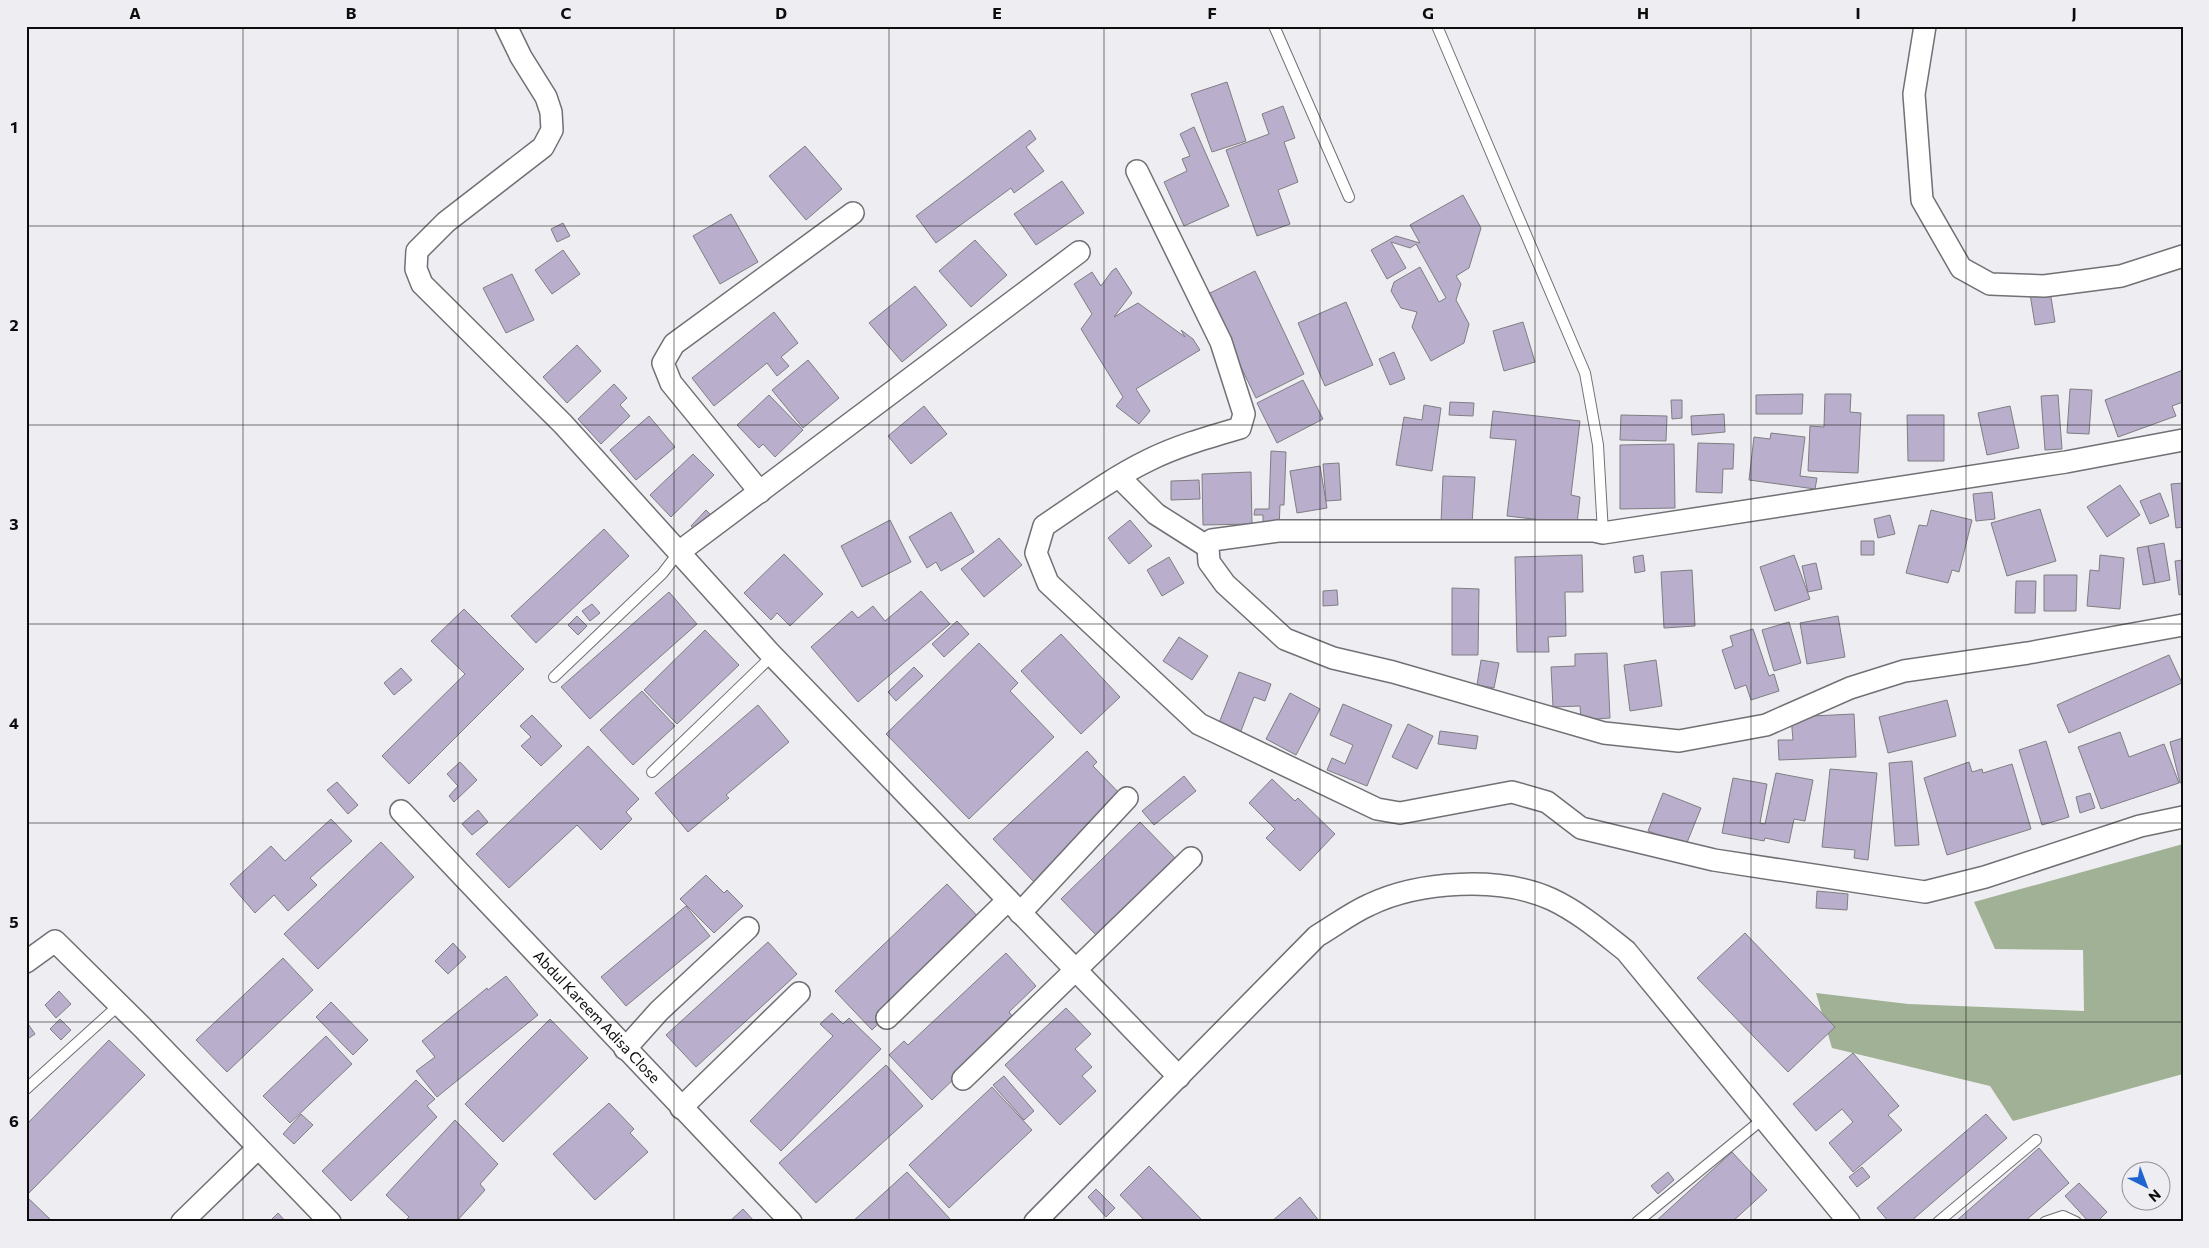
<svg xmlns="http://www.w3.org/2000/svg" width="2209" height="1248" font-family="Commissioner,sans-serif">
	<rect width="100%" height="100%" fill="#eeedf1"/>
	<path fill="#a0b195" d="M2183,844V1074L2013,1121L1990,1086L1832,1048L1816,993L1908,1004L2084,1011L2083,950L1995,949L1974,902Z"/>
	<path fill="#b9aecc" stroke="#7f7e82" d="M1227,82L1246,141L1212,152L1191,94Z
		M1283,106L1295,138L1284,142L1298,182L1278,190L1290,224L1257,236L1226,150L1269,134L1262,114Z
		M1194,127L1229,206L1184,226L1164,182L1187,171L1182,159L1190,156L1180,134Z
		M1030,130L1036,139L1026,147L1044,171L1014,193L1011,188L936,243L916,216Z
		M805,146L842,189L806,220L769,176Z
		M1062,181L1084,213L1036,245L1014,214Z
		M1463,195L1481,228L1469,268L1456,276L1461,284L1456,300L1469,324L1464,343L1431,361L1412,327L1417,312L1401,308L1391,291L1394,282L1420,267L1439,302L1446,298L1416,244L1410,248L1391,242L1406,268L1387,279L1371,250L1396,236L1420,243L1410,225Z
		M731,214L758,262L720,284L693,236Z
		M563,223L570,236L557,242L551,229Z
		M975,240L1007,275L971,307L939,271Z
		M563,250L580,274L552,294L535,270Z
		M1116,268L1132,293L1114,317L1138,303L1185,337L1181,330L1193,339L1200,350L1136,389L1150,411L1139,424L1116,406L1123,397L1081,329L1092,314L1074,284L1092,272L1101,286L1112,271Z
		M1255,271L1304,374L1256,398L1206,295Z
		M512,274L534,320L506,333L483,288Z
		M915,286L947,325L902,362L869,323Z
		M2050,291L2055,322L2035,325L2030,294Z
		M1346,302L1373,365L1325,386L1298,323Z
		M774,312L798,343L781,357L789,366L777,376L767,363L714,406L692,378Z
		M1523,322L1535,362L1504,371L1493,331Z
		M577,345L601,371L567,403L543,377Z
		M1394,352L1405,379L1390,385L1379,359Z
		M808,360L839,398L803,428L772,390Z
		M2183,370V402L2172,406L2176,416L2118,437L2105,400Z
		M1303,380L1323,419L1277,443L1257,403Z
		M614,384L627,398L620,405L630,416L601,444L578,419Z
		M2070,389L2092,390L2089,434L2067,433Z
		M1803,394L1802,414H1756V395Z
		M1825,394H1851L1850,412L1861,413L1858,473L1808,471L1810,426L1824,427Z
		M769,395L803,430L775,457L763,444L759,448L737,425Z
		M2058,395L2062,449L2045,450L2041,396Z
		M1671,400H1682V418L1672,419Z
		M1450,402L1474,403L1473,416L1449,415Z
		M1424,405L1441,408L1432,471L1396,465L1404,417L1422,420Z
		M924,406L947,434L911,464L888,436Z
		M2010,406L2019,448L1987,455L1978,413Z
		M1493,411L1580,421L1571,495L1580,497L1577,524L1507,516L1516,440L1490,438Z
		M1724,414L1725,432L1692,435L1691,416Z
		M1621,415L1667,416L1666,441L1620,440Z
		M1907,415H1944V461H1908Z
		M649,416L675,447L636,480L610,450Z
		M1771,433L1805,437L1800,476L1817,478L1815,489L1749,480L1754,437L1770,439Z
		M1698,443L1734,444L1733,469H1723L1722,493L1696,492Z
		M1674,444L1675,508L1620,509V445Z
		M1271,451L1286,452L1284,505H1280L1279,528L1263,527V515H1254L1255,509H1269Z
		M693,454L714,475L671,517L650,495Z
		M1339,463L1341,500L1326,501L1323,464Z
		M1320,466L1327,508L1297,513L1290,471Z
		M1251,472L1252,524L1203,525L1202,474Z
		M1443,476L1475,477L1472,524L1441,523Z
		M1199,480L1200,499L1171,500V481Z
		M2183,483V527L2176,528L2171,484Z
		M2120,485L2140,515L2107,537L2087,507Z
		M1992,492L1995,519L1976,521L1973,494Z
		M2160,493L2169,516L2150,524L2140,501Z
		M2040,509L2056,561L2007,576L1991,523Z
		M706,510L716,520L701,536L691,526Z
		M1931,510L1972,520L1959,572L1952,570L1948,583L1906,573L1919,525L1927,526Z
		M951,512L974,552L941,571L936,562L927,568L909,537Z
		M1890,515L1895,534L1878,538L1874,519Z
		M890,520L911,562L862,587L841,546Z
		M1130,520L1152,546L1129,564L1108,538Z
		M604,529L629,556L536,643L511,616Z
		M999,538L1022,565L984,597L961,569Z
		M1861,541H1874V555H1861Z
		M2164,543L2170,580L2155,583L2148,546Z
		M2148,546L2155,583L2143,585L2137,548Z
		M784,554L823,594L790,626L777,613L771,620L744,593Z
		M1582,555L1583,592H1565L1566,636L1548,637L1549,652H1517L1515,557Z
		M1643,555L1645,571L1635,573L1633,557Z
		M1794,555L1810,599L1775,611L1760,567Z
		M2100,555L2124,558L2120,609L2087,606L2090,570L2099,571Z
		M1169,557L1184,583L1162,596L1147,570Z
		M2183,560V594L2179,595L2175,561Z
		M1816,563L1822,589L1808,592L1802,566Z
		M1692,570L1695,626L1664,628L1661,572Z
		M2044,575H2077L2076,611H2044Z
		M2016,581H2036L2035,613H2015Z
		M1452,588L1479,589L1478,655H1452Z
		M1337,590L1338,605L1323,606V591Z
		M921,591L950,624L858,702L811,647L852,611L858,618L873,606L885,621Z
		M669,592L697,624L590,719L561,687Z
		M592,604L600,613L590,621L582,611Z
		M464,609L524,669L409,784L382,756L465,674L431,641Z
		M577,616L587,626L578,635L568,625Z
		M1838,616L1845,657L1807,664L1800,623Z
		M957,621L969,634L944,657L932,644Z
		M1789,622L1801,663L1774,671L1762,630Z
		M1753,629L1769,676L1774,674L1779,691L1751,700L1746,685L1735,689L1722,650L1733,646L1730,636Z
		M705,630L739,665L677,724L644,690Z
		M1061,634L1120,697L1081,734L1021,671Z
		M1179,637L1208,656L1192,680L1163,661Z
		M979,643L1018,683L1010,691L1054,737L969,819L886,734Z
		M1607,653L1610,718L1581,720L1580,706L1553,707L1551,667L1575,666V654Z
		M2169,655L2182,683L2069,733L2057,705Z
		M1481,660L1499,663L1494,688L1477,685Z
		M1656,660L1662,706L1630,711L1624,665Z
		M914,667L923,676L896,701L888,692Z
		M401,668L412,680L394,695L384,683Z
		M1239,672L1271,684L1265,701L1254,697L1241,731L1219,723Z
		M642,691L675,726L633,765L600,730Z
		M1290,693L1320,709L1296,755L1266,739Z
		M1947,700L1956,736L1888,753L1879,717Z
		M1343,704L1392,725L1367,786L1327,770L1332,758L1345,764L1353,745L1330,735Z
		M758,705L789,742L726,795L729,798L688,832L655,793Z
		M1854,714L1856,757L1779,760L1778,740H1793L1791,717Z
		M532,715L562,746L541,766L521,746L531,737L520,726Z
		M1408,724L1433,736L1417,769L1392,757Z
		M1440,731L1478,736L1476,749L1438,744Z
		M2120,732L2129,757L2164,744L2179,783L2101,809L2078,747Z
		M2183,738V782L2180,783L2170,742Z
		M2046,741L2069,817L2042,825L2019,750Z
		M588,746L639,799L626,812L632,819L601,850L577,825L509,888L476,854Z
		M1087,751L1097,762L1093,766L1126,800L1036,884L993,839Z
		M1912,761L1919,845L1895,846L1889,763Z
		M460,762L477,780L454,802L449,796L458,786L447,774Z
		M1969,762L1972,772L1982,769L1983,773L2012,764L2031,829L1947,855L1924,778Z
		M1830,769L1877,773L1868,860L1854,858L1855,850L1822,847Z
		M1776,773L1813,780L1805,821L1794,819L1789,843L1765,838L1764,841L1722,833L1733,778L1767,784L1760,823L1765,824Z
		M1184,776L1196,791L1154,825L1142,811Z
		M1272,779L1295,801L1298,798L1335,834L1300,871L1266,838L1275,829L1249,803Z
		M337,782L358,805L348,814L327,790Z
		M1663,793L1701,808L1686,845L1648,831Z
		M2090,793L2095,808L2080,813L2076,797Z
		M478,810L488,822L472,835L462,824Z
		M331,819L352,841L310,878L317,885L288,911L274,895L255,913L230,884L271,846L285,861Z
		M1140,822L1177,860L1098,937L1061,899Z
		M381,842L414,877L318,969L284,934Z
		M706,875L724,893L727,890L743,906L714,933L680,899Z
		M947,884L983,922L872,1030L835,991Z
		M1817,891L1848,894L1847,910L1816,908Z
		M686,906L710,936L626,1006L601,977Z
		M1745,933L1835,1027L1788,1072L1697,978Z
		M768,942L797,974L696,1067L666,1035Z
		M453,943L466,957L448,974L435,961Z
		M1006,953L1036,986L1009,1012L1015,1020L932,1100L889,1055L904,1041L908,1045Z
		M283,958L313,990L227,1072L196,1040Z
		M506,976L538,1015L437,1097L416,1071L435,1057L422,1041L487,988L488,990Z
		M59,991L71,1004L56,1018L45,1005Z
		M331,1002L368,1040L353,1055L316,1017Z
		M1066,1008L1091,1034L1075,1049L1092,1067L1082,1076L1096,1091L1060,1125L1005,1065Z
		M832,1013L843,1024L849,1018L881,1049L781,1151L750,1121L833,1036L820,1024Z
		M60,1019L71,1030L61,1040L50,1029Z
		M550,1019L588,1058L503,1142L465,1104Z
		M26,1021L35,1034L26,1040Z
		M326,1036L352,1064L290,1123L263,1096Z
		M109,1040L145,1075L26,1196L53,1222H26V1125Z
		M1853,1053L1899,1106L1888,1115L1902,1130L1853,1172L1829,1143L1853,1122L1842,1109L1816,1131L1793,1104Z
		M886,1065L923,1106L816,1203L779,1163Z
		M1004,1076L1034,1111L1024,1120L993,1085Z
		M416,1080L435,1099L427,1106L437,1117L351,1201L322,1171Z
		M992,1087L1032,1130L949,1208L909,1165Z
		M609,1103L634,1129L630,1133L648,1152L595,1200L553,1154Z
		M301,1114L313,1125L294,1144L283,1134Z
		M1986,1114L2007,1138L1910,1222H1889L1877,1208Z
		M455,1120L498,1164L480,1184L485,1190L456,1222H408L406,1220L409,1217L386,1195Z
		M2039,1148L2069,1183L2024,1222H1955Z
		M1732,1152L1767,1190L1732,1222H1655Z
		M1149,1166L1204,1222H1146L1120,1195Z
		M1862,1167L1870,1177L1857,1187L1849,1177Z
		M907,1172L950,1219L947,1222H852Z
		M1668,1172L1674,1180L1658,1194L1651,1186Z
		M2079,1183L2107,1212L2097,1222H2089L2065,1196Z
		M1096,1189L1115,1208L1106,1217L1088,1197Z
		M1300,1197L1320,1222H1271Z
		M743,1209L755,1222H729Z
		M278,1213L286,1222H269Z"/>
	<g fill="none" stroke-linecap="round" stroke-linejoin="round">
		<defs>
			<path id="service" d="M1274,26L1349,197
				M1437,26L1585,373L1598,445L1603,533
				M554,677L662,574L679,552
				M652,772L772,656
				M26,1089L119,1005
				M1637,1222L1764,1118
				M1938,1222L2036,1140
				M2045,1222L2063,1216L2076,1222"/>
			<g id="minor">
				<path d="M506,26L521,57L546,97L551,112L552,130L543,147L446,222L417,251L416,269L422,284L563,424L769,652L1179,1077"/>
				<path d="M1925,26L1914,94L1922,200L1961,268L1990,284L2044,286L2121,276L2183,256"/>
				<path d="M1137,171L1221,342L1244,414L1240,428C1209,437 1177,446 1149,460C1112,478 1078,503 1044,526L1036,553L1048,583L1199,724L1377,809L1400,813L1512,792L1547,802L1581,828L1714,860L1925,892L1985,877L2140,826L2183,817"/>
				<path d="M2183,440L2066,462L1603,533L1594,531H1278L1212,540L1208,547L1209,562L1225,584L1285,639L1333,658L1393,672L1604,733L1679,741L1766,725L1850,688L1904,671L2028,653L2183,625"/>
				<path d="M1119,477L1156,514L1208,547"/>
				<path d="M760,492L671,383L663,363L674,344L853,213"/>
				<path d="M679,552L1079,252"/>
				<path id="s1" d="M401,811L791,1222"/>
				<path d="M1020,913L1127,798"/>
				<path d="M26,962L55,941L142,1027L330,1222"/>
				<path d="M887,1018L1008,900"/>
				<path d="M625,1049L659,1011L748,928"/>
				<path d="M963,1079L1191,858"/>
				<path d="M681,1108L799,993"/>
				<path d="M182,1222L258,1148"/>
				<path d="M1035,1222L1317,936C1334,926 1351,913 1369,905C1419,881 1500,876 1551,899C1579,912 1602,932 1626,951L1849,1222"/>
			</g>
		</defs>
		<use href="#service" stroke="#717074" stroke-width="12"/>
		<use href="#minor" stroke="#717074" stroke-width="24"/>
		<use href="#service" stroke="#fff" stroke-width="10"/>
		<use href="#minor" stroke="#fff" stroke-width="21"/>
	</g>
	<path fill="none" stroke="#0d0c0d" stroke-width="1" stroke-opacity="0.55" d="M243,26V1222M458,26V1222M674,26V1222M889,26V1222M1104,26V1222M1320,26V1222M1535,26V1222M1751,26V1222M1966,26V1222M26,226H2183M26,425H2183M26,624H2183M26,823H2183M26,1022H2183"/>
	<g text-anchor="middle" stroke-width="4" stroke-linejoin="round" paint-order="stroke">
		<g font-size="15" fill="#0d0c0d" stroke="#eeedf1">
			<text dy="5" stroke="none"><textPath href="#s1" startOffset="284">Abdul Kareem Adisa Close</textPath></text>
		</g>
	</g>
	<rect width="2209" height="1248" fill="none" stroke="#eeedf1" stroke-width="55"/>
	<g transform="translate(2146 1186) rotate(138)"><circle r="24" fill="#eeedf1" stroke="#949396"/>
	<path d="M0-4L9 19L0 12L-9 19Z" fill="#2064d0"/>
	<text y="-8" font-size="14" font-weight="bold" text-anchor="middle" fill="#0d0c0d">N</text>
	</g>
	<rect x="28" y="28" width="2154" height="1192" fill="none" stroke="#0d0c0d" stroke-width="2"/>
	<g font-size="16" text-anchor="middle" font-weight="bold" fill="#0d0c0d">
		<text x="135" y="19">A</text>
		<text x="351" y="19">B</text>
		<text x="566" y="19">C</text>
		<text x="781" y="19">D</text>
		<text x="997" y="19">E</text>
		<text x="1212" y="19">F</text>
		<text x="1428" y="19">G</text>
		<text x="1643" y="19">H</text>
		<text x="1858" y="19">I</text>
		<text x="2074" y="19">J</text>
		<text x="14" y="133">1</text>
		<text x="14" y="331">2</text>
		<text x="14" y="530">3</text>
		<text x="14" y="729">4</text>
		<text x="14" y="928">5</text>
		<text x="14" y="1127">6</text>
	</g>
</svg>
